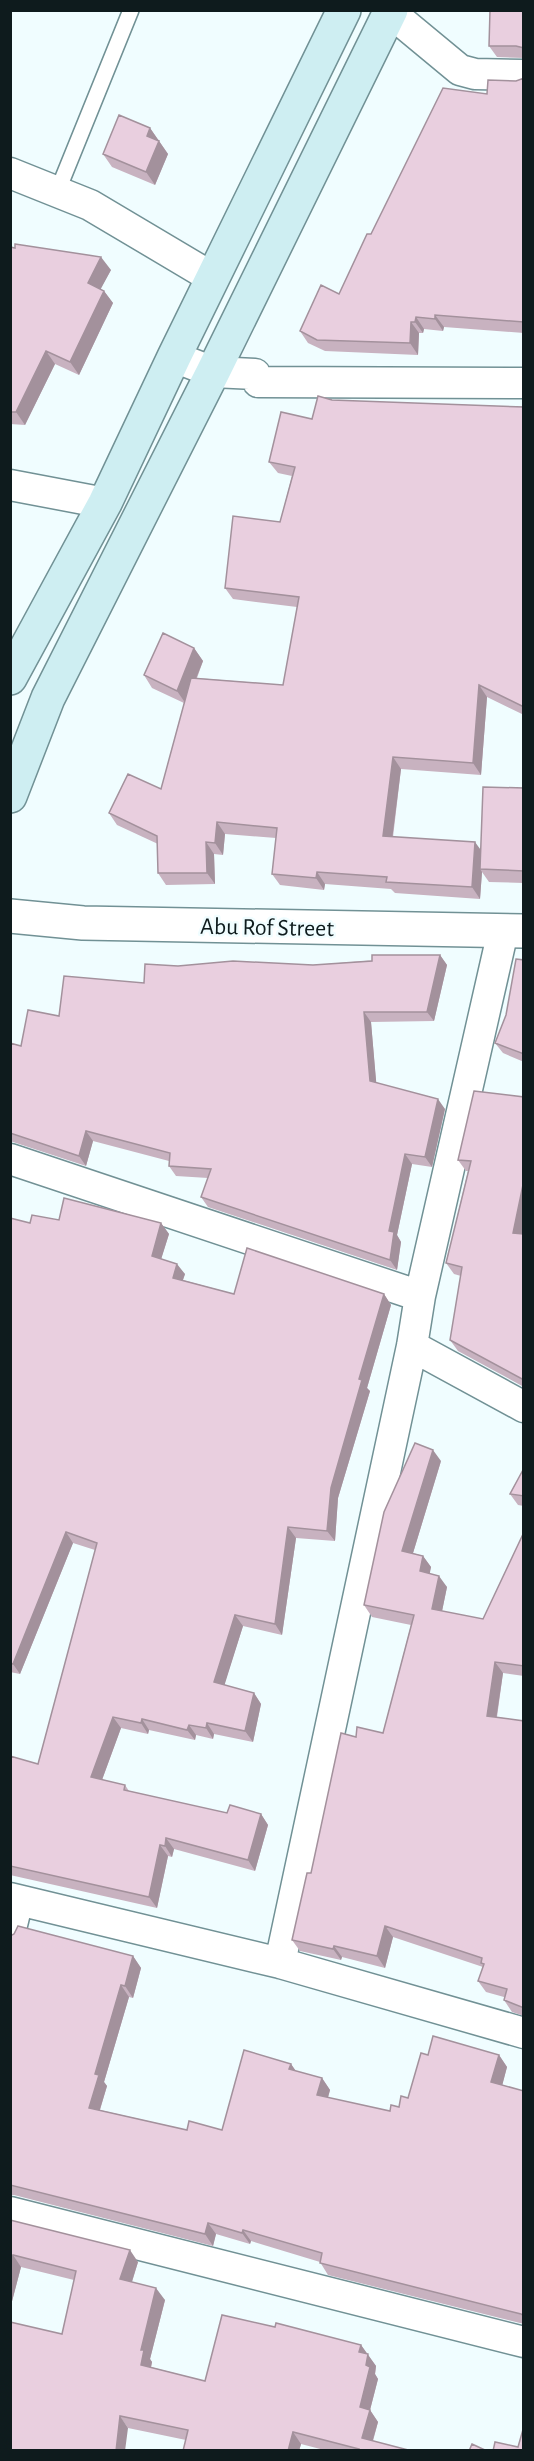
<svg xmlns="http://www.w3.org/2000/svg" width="534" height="2461" font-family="'Alegreya Sans',sans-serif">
	<rect width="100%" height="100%" fill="#f0fdff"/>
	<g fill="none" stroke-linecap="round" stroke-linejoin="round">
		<defs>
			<path id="service" d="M58,190L131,10"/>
			<path id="minor" d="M390,12L460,70L475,74L524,75
				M10,173L90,205L213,278
				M174,357L213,372L255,374L258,382L524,383
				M10,485L105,503
				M10,1159L420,1296
				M412,1346L524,1407
				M10,1898L280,1963L524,2033
				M10,1933L18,1900
				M280,1963L412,1346L420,1296L503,931
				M10,2212L524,2342"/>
			<path id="tertiary" d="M10,916L83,923L524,931"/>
			<path id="secondary" d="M10,678L105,503L174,357L344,10
				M10,796L48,698L213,372L391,10"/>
		</defs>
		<use href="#service" stroke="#719195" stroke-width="18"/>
		<use href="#minor" stroke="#719195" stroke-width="33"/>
		<use href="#tertiary" stroke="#719195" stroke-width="36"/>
		<use href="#secondary" stroke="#719195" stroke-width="36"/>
		<use href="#service" stroke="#fff" stroke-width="15"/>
		<use href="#minor" stroke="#fff" stroke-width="30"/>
		<use href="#tertiary" stroke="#fff" stroke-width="33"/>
		<use href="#secondary" stroke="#ceeef2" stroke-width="33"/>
	</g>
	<path fill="#c8b2c0" d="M524,10V58L497,57L489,46Z
		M524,78V333L444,327L443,331L424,329L423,333H419L418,355L325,351L308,343L300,331L339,294L371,234L487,94L516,81Z
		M150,128L168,154L155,185L112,167L103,154Z
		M10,247L111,270L100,289L104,291L113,303L79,375L55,364L25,425L10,424Z
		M332,400L524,407V715L487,697L481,775L401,769L393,837L480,849L524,788V883L489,882L482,872L480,899L395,893L391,889L325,884L324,890L280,885L272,874L276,838L225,834L223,855L214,854L215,884L166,885L158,873V844L117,825L109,813L161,789L184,703L152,688L144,675L194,648L203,661L197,678L283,685L297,607L233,599L225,588L280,522L292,476L278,473L269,462Z
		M440,955L447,965L434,1021L371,1022L376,1082L445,1109L432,1167L412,1164L397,1235L401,1242L397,1270L208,1207L201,1197L208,1178L176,1176L169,1166V1161L93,1141L86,1166L10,1141V1043L21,1046L59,1016L144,983L178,966L313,965Z
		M524,960V1062L503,1053L495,1043L506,1015Z
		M524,1097L523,1234H524V1387L458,1351L450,1340L461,1276L454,1274L446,1263L468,1171H466L458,1160Z
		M10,1218L30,1223L59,1220L161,1223L169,1234L161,1259L185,1274L183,1280L234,1294H384L391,1305L367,1388L370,1391L338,1498L335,1541L296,1538L282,1635L243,1626L224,1685L254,1693L261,1704L253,1742L214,1734L213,1739L196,1735L195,1740L149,1730L148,1734L121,1728L102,1780L125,1785L129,1791L227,1813L261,1814L268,1825L255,1871L174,1849L172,1857L168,1856L157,1908L10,1875V1756L38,1764L95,1550L73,1543L20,1674L10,1672Z
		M441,1461L413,1553L423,1556L431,1567L429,1574L447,1587L442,1611L483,1619L524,1532V1676L503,1673L497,1717L524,1721V2016L512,2012L504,2000V1997L486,1992L478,1981L483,1967L393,1937L385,1968L342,1957L341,1960L300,1951L292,1940L311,1873L356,1737L383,1733L411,1625L372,1617L364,1605Z
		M524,1468V1506L518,1505L510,1494Z
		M10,1936L133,1956L141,1968L133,1998L129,1997L104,2082L107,2086L100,2110L187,2130H222L291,2064L296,2071L322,2078L330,2090L328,2098L390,2111L399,2107L408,2098L428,2055H499L507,2067L502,2085L524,2091V2324L328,2275L320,2262L251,2241L250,2244L216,2234L213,2246L14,2195H10Z
		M10,2220L138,2262L132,2282L165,2300L150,2359L152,2362L151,2367L205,2381L275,2327L361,2345L376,2366L375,2374L378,2379L370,2410L378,2422L373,2441L412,2451H328L301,2444L299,2451H183L186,2440L128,2428L62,2334L74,2280L21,2267L10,2309Z"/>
	<path fill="#a3919c" d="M150,128L168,154L155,185L146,172L147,136Z
		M101,257L111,270L97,296L88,283Z
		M104,291L113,303L79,375L70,362Z
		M435,315L444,327L443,331L435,319Z
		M416,317L424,329L423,333L415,322Z
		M411,322L419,333L418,355L410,343Z
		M46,351L55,364L25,425L16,412Z
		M194,648L203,661L186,704L177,691Z
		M479,685L487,697L481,775L473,763Z
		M393,757L401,769L391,848L383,836Z
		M217,822L225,834L223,855L215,843Z
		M206,842L214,854L215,884L207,873Z
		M475,842L483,853L480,869L482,872L480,899L472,887Z
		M317,872L325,884L324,890L316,878Z
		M440,955L447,965L434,1021L427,1012Z
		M364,1012L371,1022L377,1091L370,1081Z
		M438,1099L445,1109L432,1167L425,1157Z
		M86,1131L93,1141L86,1166L79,1156Z
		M405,1154L412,1164L397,1235L401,1242L397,1270L390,1260L389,1231Z
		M524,1180V1229L520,1244L513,1233Z
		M161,1223L169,1234L159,1266L152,1256Z
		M177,1264L185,1274L180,1288L173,1278Z
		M384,1294L391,1305L367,1388L370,1391L338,1498L335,1541L327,1531L331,1488L359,1379Z
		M433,1450L441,1461L410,1563L402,1551Z
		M288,1527L296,1538L282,1635L275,1624Z
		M66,1532L73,1543L20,1674L13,1664Z
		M423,1556L431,1567L428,1583L420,1571Z
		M439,1576L447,1587L440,1621L432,1609Z
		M235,1615L243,1626L222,1693L214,1682Z
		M495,1662L503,1673L495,1727L487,1716Z
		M254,1693L261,1704L253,1742L245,1731Z
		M113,1717L121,1728L99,1788L91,1777Z
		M142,1719L149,1730L148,1734L141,1723Z
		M207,1723L214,1734L213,1739L206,1728Z
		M189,1725L196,1735L195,1740L187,1730Z
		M261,1814L268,1825L255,1871L248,1860Z
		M166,1838L174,1849L172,1857L165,1846Z
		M160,1845L168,1856L157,1908L149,1897Z
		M385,1926L393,1937L385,1968L377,1956Z
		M334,1946L342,1957L341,1960L333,1949Z
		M133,1956L141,1968L133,1998L125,1986Z
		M121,1985L129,1997L104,2082L107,2086L97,2119L89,2108L95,2074Z
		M499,2055L507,2067L500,2094L491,2082Z
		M291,2064L299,2076L289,2069Z
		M322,2078L330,2090L325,2107L317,2095Z
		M208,2223L216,2234L213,2246L205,2234Z
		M243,2230L251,2241L250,2244L242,2233Z
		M130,2250L138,2262L129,2291L120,2279Z
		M13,2255L21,2267L10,2309V2264Z
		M156,2288L165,2300L150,2359L152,2362L149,2377L141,2365V2350Z
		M361,2345L376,2366L375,2374L378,2379L370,2410L378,2422L370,2450L362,2438L360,2407L366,2365L359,2352Z
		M120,2416L128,2428L125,2451H116Z
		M293,2432L301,2444L299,2451H288Z"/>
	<path fill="#e9cfdf" stroke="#a3919c" stroke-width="1.5" d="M490,10H524V48L516,46H489Z
		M524,78V322L435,315V319L416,317L415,322H411L410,343L317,340L300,331L321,285L339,294L367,234H371L443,88L487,94L488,80L516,81Z
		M119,115L150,128L147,136L159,141L146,172L103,154Z
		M15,244L101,257L88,283L104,291L70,362L46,351L16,412H10V247L15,248Z
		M318,396L332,400L524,407V707L479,685L473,763L393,757L383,836L475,842L472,887L386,882L387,877L317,872L316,878L272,874L277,828L217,822L215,843L206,842L207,873H158L157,836L109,813L128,774L161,789L191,678L283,685L299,597L225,588L233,516L280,522L295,467L269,462L281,412L312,419Z
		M163,633L194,648L177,691L144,675Z
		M483,787L524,788V871L480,869Z
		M372,955H440L427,1012H364L370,1081L438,1099L425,1157L405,1154L389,1231L394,1232L390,1260L201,1197L211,1169L169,1166L170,1153L86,1131L79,1156L10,1133V1043L21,1046L28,1010L59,1016L64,976L144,983L145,964L178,966L233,961L313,965L372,961Z
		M516,959L524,960V1054L495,1043L506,1015Z
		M474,1091L524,1097V1180L513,1233L524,1234V1380L450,1340L462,1267L446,1263L471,1161L458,1160Z
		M64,1198L161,1223L152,1256L177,1264L173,1278L234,1294L247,1248L384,1294L359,1379L362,1380L331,1488L327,1531L288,1527L275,1624L235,1615L214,1682L254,1693L245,1731L207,1723L206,1728L189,1725L187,1730L142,1719L141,1723L113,1717L91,1777L125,1785L124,1790L227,1813L230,1805L261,1814L248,1860L166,1838L165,1846L160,1845L149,1897L10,1866V1756L38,1764L97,1543L66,1532L13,1664L10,1663V1218L30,1223L32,1215L59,1220Z
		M415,1443L433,1450L402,1551L423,1556L420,1571L439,1576L432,1609L483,1619L524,1532V1666L495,1662L487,1716L524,1721V2008L504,2000L507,1989L478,1981L484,1964L481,1963L482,1958L385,1926L377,1956L334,1946L333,1949L292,1940L307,1873H311L341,1733L356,1737L357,1727L383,1733L414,1615L364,1605L384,1512Z
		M524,1468V1496L510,1494Z
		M18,1926L133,1956L125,1986L121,1985L95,2074L99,2075L89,2108L187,2130L189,2121L222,2130L244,2050L291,2064L289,2069L322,2078L317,2095L390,2111L391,2105L399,2107L401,2096L408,2098L421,2053L428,2055L433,2036L499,2055L491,2082L524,2091V2316L521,2314L320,2263L322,2253L243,2230L242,2233L208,2223L205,2234L10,2185V1936L14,1934Z
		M10,2220L130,2250L120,2279L156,2288L141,2350H144L141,2365L205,2381L222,2315L275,2327L276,2323L361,2345L359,2352L368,2354L366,2365L370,2367L360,2407L370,2410L362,2438L412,2451H358L359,2449L293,2432L288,2451H183L188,2430L120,2416L116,2451H10V2322L62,2334L76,2271L13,2255L10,2264Z
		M524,2426V2451H493L495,2442L518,2447Z
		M472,2444L487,2451H469Z"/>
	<g text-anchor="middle" stroke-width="5" stroke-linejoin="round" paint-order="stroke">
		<g font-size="24" fill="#0e1b1d" stroke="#f0fdff">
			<text transform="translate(267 927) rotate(1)" y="8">Abu Rof Street</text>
		</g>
	</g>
	<rect width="534" height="2461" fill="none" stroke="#0e1b1d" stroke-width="24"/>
</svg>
